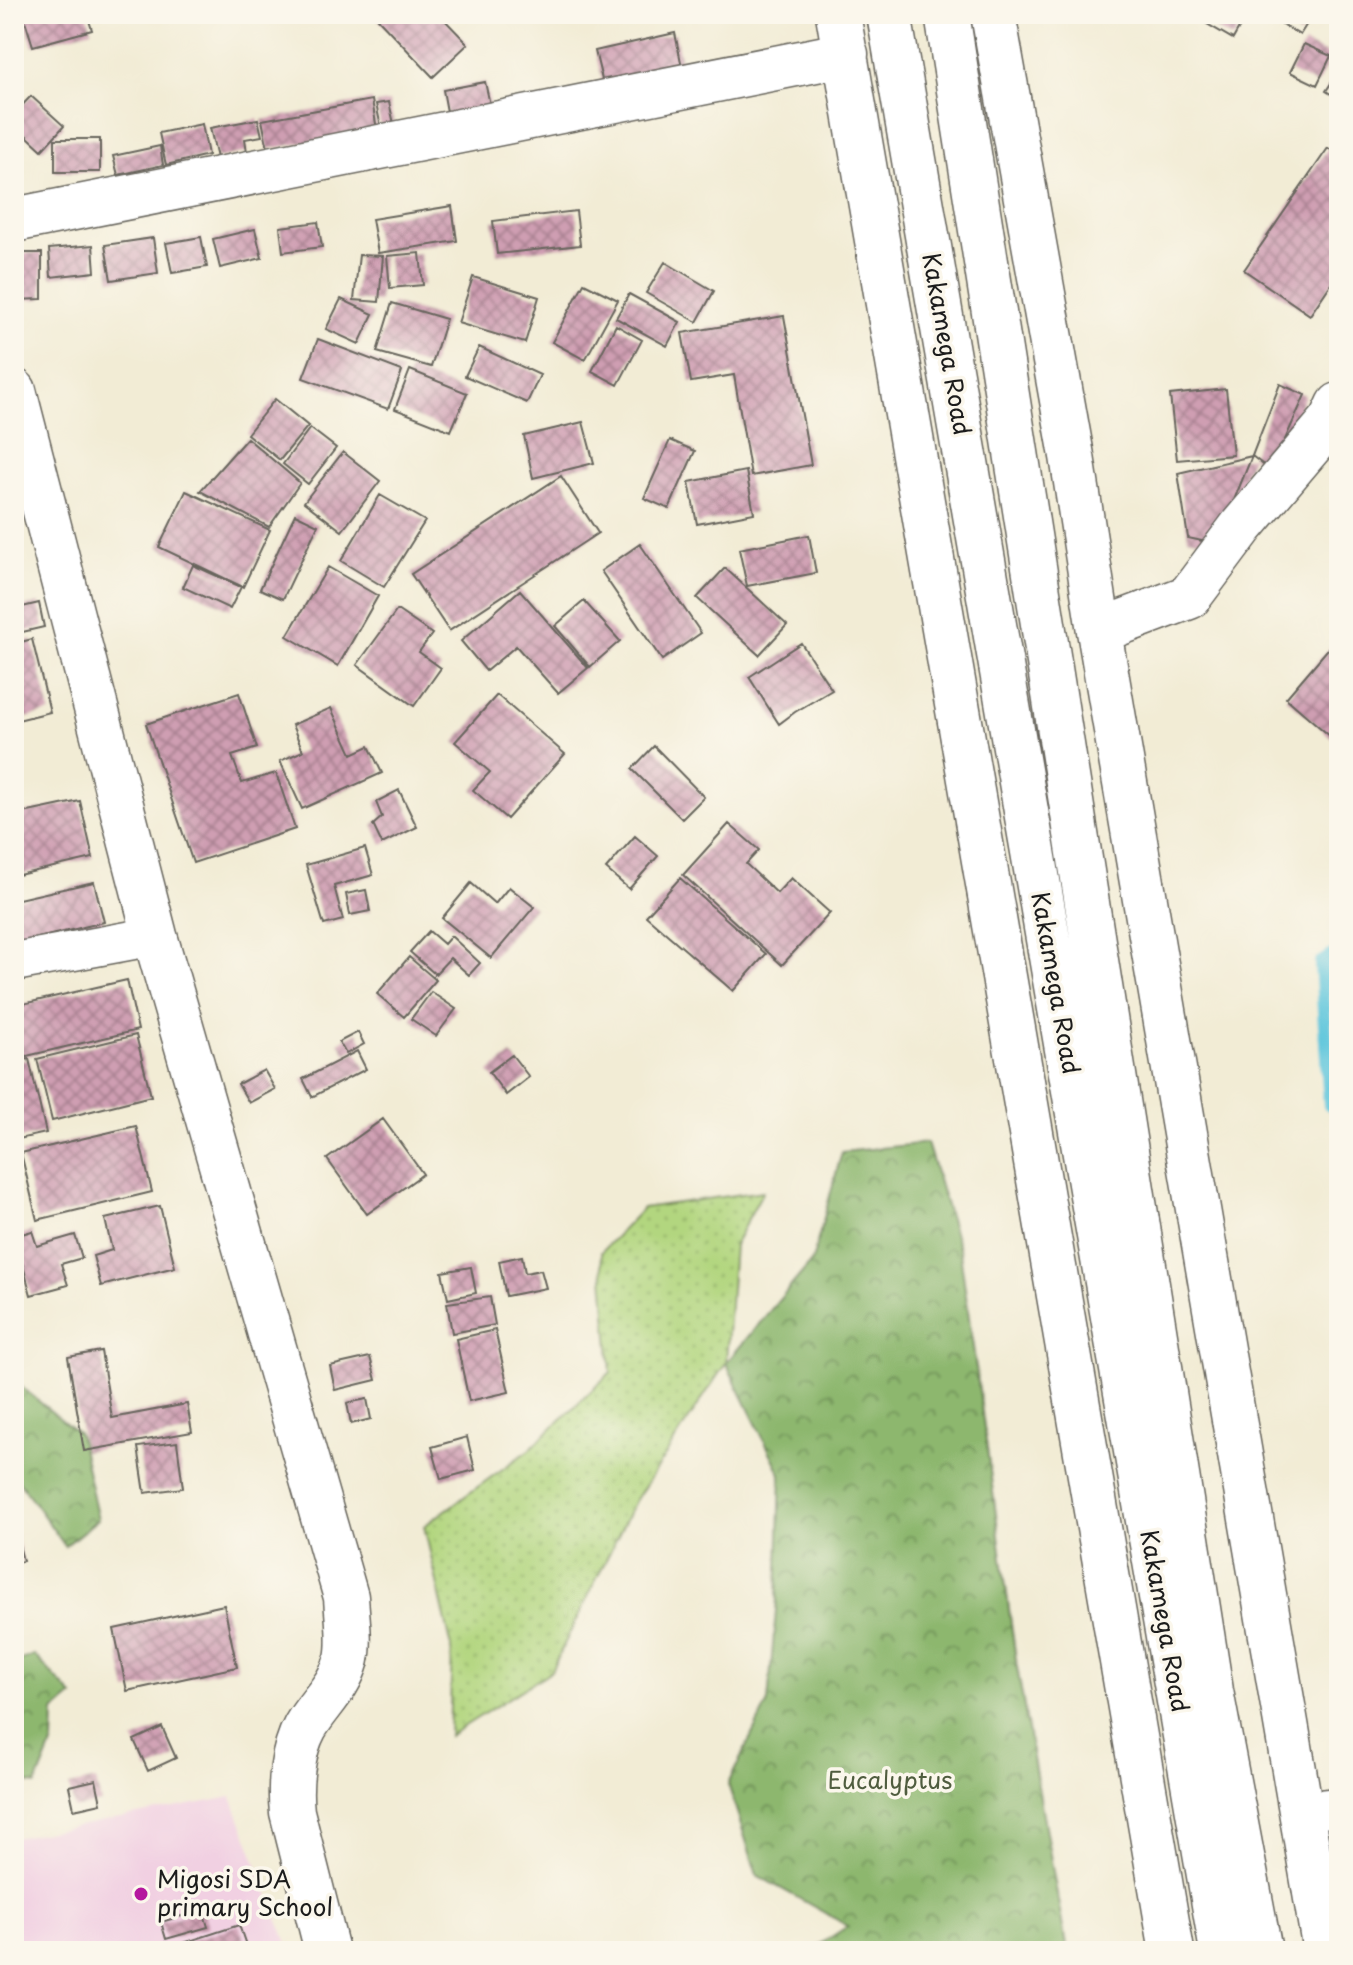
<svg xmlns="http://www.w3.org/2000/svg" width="1353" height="1965" font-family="'Playpen Sans',sans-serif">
	<defs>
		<pattern id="grass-dots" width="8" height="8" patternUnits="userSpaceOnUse" patternTransform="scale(2)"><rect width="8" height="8" fill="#b2d67f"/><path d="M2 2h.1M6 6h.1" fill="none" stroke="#98b76d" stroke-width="1.8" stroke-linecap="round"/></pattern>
		<pattern id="forest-crowns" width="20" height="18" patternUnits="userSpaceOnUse" patternTransform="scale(2)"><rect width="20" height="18" fill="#8db76e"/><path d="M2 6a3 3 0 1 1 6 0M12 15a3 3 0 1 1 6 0" fill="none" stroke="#72945a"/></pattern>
		<pattern id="building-cross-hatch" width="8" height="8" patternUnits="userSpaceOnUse" patternTransform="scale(2)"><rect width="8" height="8" fill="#cf9eb2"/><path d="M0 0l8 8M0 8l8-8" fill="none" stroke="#a78090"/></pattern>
	</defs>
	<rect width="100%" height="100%" fill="#fbf7ec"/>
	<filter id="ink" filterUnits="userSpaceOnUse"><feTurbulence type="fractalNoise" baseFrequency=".0125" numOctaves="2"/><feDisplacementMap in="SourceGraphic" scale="16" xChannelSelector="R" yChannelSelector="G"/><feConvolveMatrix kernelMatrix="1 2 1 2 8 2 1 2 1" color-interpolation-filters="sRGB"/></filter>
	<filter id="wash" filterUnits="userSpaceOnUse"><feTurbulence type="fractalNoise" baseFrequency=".006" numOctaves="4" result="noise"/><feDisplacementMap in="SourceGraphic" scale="32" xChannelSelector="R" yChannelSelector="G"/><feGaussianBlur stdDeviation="1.8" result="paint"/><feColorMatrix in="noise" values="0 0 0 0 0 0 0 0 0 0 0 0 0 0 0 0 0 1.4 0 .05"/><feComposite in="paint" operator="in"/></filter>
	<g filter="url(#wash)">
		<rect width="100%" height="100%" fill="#f2ecd5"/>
		<path fill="#f1d0e2" d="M232,1797L290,1951H14V1838Z"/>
		<path fill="url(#grass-dots)" stroke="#67794e" stroke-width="2" d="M763,1191L734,1245L726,1363L635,1501L551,1671L449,1736L452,1648L424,1526L530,1449L611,1372L601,1252L643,1208Z"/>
		<path fill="url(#forest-crowns)" stroke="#546a45" stroke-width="2" d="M927,1143L960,1252L1017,1667L1067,1951H810L848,1926L757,1875L728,1784L768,1702L777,1599L781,1474L726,1363L812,1261L842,1152Z
			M14,1385L20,1386L79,1434L98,1519L65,1546L14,1474Z
			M34,1655L73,1696L54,1712L53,1743L36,1785L14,1779V1663Z"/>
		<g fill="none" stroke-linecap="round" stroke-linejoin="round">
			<path stroke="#5fc6dc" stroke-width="14" d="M1330,1105L1321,963L1339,952"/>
		</g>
		<g id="blocks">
			<path fill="url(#building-cross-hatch)" d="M23,14H87L92,30L33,46Z
				M384,14H439L468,44L433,77L378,19Z
				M1190,14H1247L1233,39Z
				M1264,14H1313L1300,35Z
				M675,33L682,67L603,84L595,51Z
				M1304,44L1331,56L1317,85L1290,72Z
				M1339,71V99L1326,91Z
				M485,82L491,109L448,117L443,90Z
				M31,96L64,126L42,150L14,124V114Z
				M372,100L377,130L268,149L262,120Z
				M389,102L394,124L381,127L376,104Z
				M258,119L262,136L245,139L247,152L217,158L210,128Z
				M202,124L208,155L166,165L159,133Z
				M55,139H100V172H55Z
				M160,146L163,165L118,175L113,156Z
				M1328,148L1339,155V272L1310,315L1244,270Z
				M452,206L457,241L378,253L372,219Z
				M576,211L580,245L497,254L493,221Z
				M318,222L322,247L283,252L280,227Z
				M255,229L262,258L220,268L213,239Z
				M201,237L207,267L172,273L166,243Z
				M153,238L158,273L111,280L105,245Z
				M93,245L95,272L51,277L49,249Z
				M14,253H42V299L14,300Z
				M420,253L423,285L390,288L387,256Z
				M359,255L383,256L379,302L354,300Z
				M665,262L714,291L697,322L646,293Z
				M473,277L539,297L525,343L458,323Z
				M584,283L618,300L585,360L552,342Z
				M629,294L680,322L667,346L616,318Z
				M341,299L373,314L359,344L326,329Z
				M392,303L446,319L431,367L377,352Z
				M784,316L811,465L751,476L734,375L691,382L682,333Z
				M616,325L642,340L618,385L592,371Z
				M318,339L402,371L388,409L303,378Z
				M479,347L540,375L527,403L465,376Z
				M410,370L467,393L451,431L395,409Z
				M1280,384L1305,395L1271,471L1252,456Z
				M1226,389L1233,455L1177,460L1170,395Z
				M275,399L308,426L280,460L247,434Z
				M583,422L594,463L533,478L524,436Z
				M310,428L336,448L308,484L283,464Z
				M247,438L300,483L269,527L200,491Z
				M670,440L695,451L669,509L644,498Z
				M343,452L380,481L342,531L304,502Z
				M1252,456L1216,544L1188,538L1178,473Z
				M746,471L754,513L697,524L689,482Z
				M561,476L598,533L449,631L411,574Z
				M186,491L270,530L243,587L159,547Z
				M380,495L425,521L384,587L341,561Z
				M295,514L318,525L283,599L260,589Z
				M809,535L816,573L747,586L739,549Z
				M640,544L701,633L662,660L601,571Z
				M193,565L241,587L230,609L183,587Z
				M328,567L378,596L338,666L287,636Z
				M725,568L787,625L759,655L697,598Z
				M520,590L588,668L558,693L516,646L486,671L461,641Z
				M584,601L620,641L590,667L555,626Z
				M39,603L44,627L14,634V609Z
				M397,610L432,634L419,652L441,668L414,706L357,665Z
				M32,639L50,712L14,721V644Z
				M801,643L832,690L795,712L779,724L749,677Z
				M1333,643L1339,648V744L1286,698Z
				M239,693L257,748L232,756L242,783L276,773L295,829L193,863L146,724Z
				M497,695L565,754L507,819L473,790L490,772L455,742Z
				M331,708L352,754L369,746L382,773L302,809L280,761L303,751L292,725Z
				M654,746L704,797L682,819L632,769Z
				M399,790L417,827L382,844L373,825L382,817L376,802Z
				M80,801L93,858L14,876V815Z
				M729,824L759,850L746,864L777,893L791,878L830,913L782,965L683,875Z
				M635,836L658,856L629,889L606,869Z
				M365,848L373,875L334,886L343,920L324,925L306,865Z
				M680,878L766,954L733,991L646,916Z
				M94,882L104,922L14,944V900Z
				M471,883L495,904L509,887L534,907L491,958L442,918Z
				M366,890L370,911L350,915L346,894Z
				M429,931L444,944L451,936L480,963L469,975L450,958L435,974L410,952Z
				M409,957L436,980L404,1017L377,994Z
				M127,980L138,1030L14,1059V1006Z
				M431,992L456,1009L436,1036L411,1019Z
				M358,1032L364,1044L346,1054L339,1042Z
				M136,1035L151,1096L52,1121L37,1059Z
				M357,1051L366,1069L312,1097L303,1079Z
				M512,1055L529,1077L506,1095L489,1072Z
				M29,1059L46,1133L14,1140V1062Z
				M264,1070L275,1089L249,1103L238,1084Z
				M383,1119L423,1174L367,1214L327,1159Z
				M136,1126L152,1192L37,1220L21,1153Z
				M160,1206L175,1267L101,1286L93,1256L112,1250L105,1219Z
				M32,1231L37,1246L75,1235L82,1258L61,1264L68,1285L31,1295L15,1236Z
				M522,1256L525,1273L541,1270L546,1288L506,1296L499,1261Z
				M471,1267L476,1293L448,1299L442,1272Z
				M490,1297L495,1325L452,1333L447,1303Z
				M495,1330L509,1392L469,1401L456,1339Z
				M101,1351L112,1418L187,1404L192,1432L84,1451L68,1357Z
				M370,1357L376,1380L335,1390L330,1366Z
				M367,1399L371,1419L351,1424L347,1403Z
				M467,1437L475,1470L441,1479L432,1447Z
				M177,1442L183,1488L145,1493L138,1447Z
				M15,1529L23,1561L14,1563V1530Z
				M224,1605L237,1667L127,1691L114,1629Z
				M162,1727L176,1758L148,1771L134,1740Z
				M96,1780L101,1803L74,1809L69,1786Z
				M203,1910L208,1927L166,1939L161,1922Z
				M239,1925L248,1951H162V1950Z"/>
		</g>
	</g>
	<g filter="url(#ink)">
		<use href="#blocks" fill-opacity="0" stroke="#67655d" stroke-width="2"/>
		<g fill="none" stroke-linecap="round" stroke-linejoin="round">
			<defs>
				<path id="street" d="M14,962L155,936
					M1300,1811L1339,1807"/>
				<path id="secondary" d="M838,14L1172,1951
					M993,14L1072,456L1099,631L1325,1951
					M14,220L846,54
					M14,391L155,936L346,1597C347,1616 351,1641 347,1659C339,1688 319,1703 305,1727C292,1751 289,1786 292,1812L327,1951
					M1099,631L1189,597L1242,526L1332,420L1339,405"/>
				<path id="highway" d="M889,14L1222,1951
					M947,14L1211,1691L1260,1951"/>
			</defs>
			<use href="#street" stroke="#67655d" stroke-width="41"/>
			<use href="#secondary" stroke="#67655d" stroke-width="47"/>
			<use href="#highway" stroke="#67655d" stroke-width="47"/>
			<use href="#street" stroke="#fff" stroke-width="38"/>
			<use href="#secondary" stroke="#fff" stroke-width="44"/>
			<use href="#highway" stroke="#fff" stroke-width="44"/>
		</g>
	</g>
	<circle fill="#b5179e" stroke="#fbf7ec" stroke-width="3" cx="141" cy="1894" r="8"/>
	<g text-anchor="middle" stroke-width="7" stroke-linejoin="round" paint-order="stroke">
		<g font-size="24" fill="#1c1c1c" stroke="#fbf7ec">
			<text transform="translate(946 344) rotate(80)" y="8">Kakamega Road</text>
			<text transform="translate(1055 983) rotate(80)" y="8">Kakamega Road</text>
			<text transform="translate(1164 1621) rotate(80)" y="8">Kakamega Road</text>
		</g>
		<g font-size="24" fill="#505d3f" stroke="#fbf7ec">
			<text x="890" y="1789">Eucalyptus</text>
		</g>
		<g font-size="24" fill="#1c1c1c" stroke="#fbf7ec" text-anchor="start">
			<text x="157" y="1888">Migosi SDA<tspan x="157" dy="28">primary School</tspan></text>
		</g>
	</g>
	<rect width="1353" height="1965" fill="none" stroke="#fbf7ec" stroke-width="48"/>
</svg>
